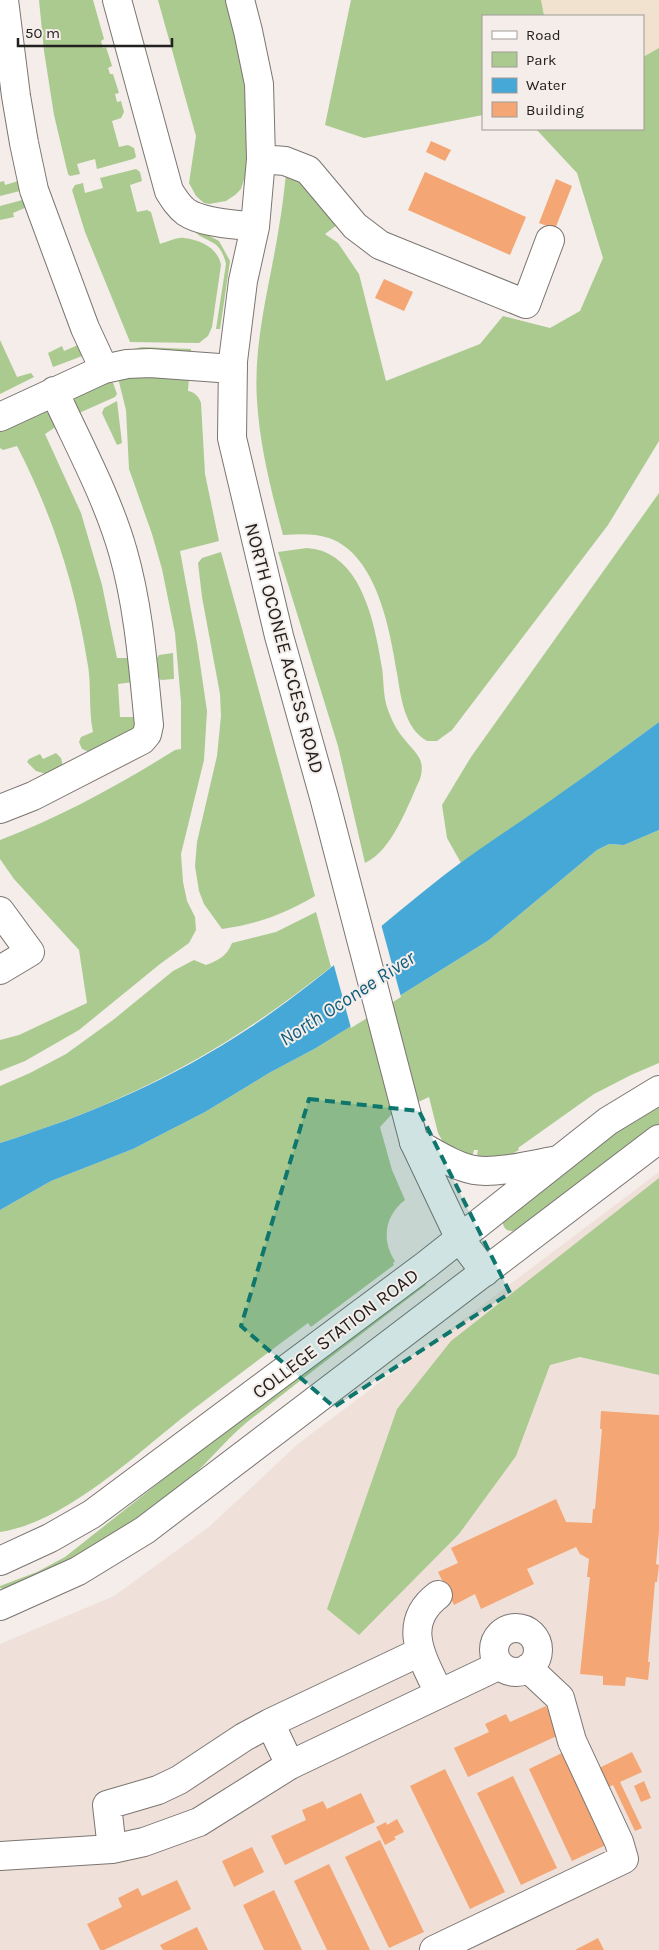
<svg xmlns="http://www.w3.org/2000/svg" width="659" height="1950" font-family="Karla,sans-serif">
	<rect width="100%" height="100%" fill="#f4ede9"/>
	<path fill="#efe1d9" d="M659,1172V1950H0V1644L114,1596L209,1527L298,1444Z"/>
	<path fill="#f1e2cf" d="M535,0H659V70L643,71V16H536Z"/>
	<path fill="#aaca90" d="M39,0H93L104,39L101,41L103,48L106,47L112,66L108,68L110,74H113L119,93L115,94L117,102L121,101L124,112L121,118L112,121L119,147L128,145L134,148L136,157L133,159L97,169L95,159L77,164L80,174L70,176L68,174L54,115L44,51Z
		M158,0H226L240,57L244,85L247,112L248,167L241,189L235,195L226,201L209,204L204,203L196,196L189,183L196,136Z
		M351,0H541L544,16H483V115L364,138L325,125Z
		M659,48V441L608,525L452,730L437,741H427C404,728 401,697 397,673C390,630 377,555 329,538C314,533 298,534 283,535C271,490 260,447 257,401C253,341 270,285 279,227C282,210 284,192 286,174L289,171L314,191L337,225L325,234L338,243L359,274L386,381L480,344L503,316L550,328L580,311L603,258L577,173L536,129H643V57Z
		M136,169L140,172L142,181L130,185L137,212L147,210L151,212L160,244C167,242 177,237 184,238C201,240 218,248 221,265L212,327L208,336L199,343L130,342L85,232L72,190L75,185L83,183L85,193L103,188L100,178Z
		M4,181L5,185L18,181L22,184L24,190L0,196V182Z
		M26,199L27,207L13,213L14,217L0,220V206Z
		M195,232L206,234L219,241L230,261L220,329H216L226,264C220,238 208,244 195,232Z
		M0,340L17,377L31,373L34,377L0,394Z
		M78,345L85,355L53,367L48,353L62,346L64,351Z
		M142,347L191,349V354H112Z
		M145,375L189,377L188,391C195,392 199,397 201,403L205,474L219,541L180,551L197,643L207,711L204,760L181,854L183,882L187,901L195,917L196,930L189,943L160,964L79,1030L25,1061L0,1071V1040L19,1035L87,1003L79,950L14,879L0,859V840C61,817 119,785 175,750L181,749V702L175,633L162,569L152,534L129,469L126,410L118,378Z
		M112,380L117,394L115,397L79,413L74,405L75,397Z
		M117,401L122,443L117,445L102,413L104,408Z
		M43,410L51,414L57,426L45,434L81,513L102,585L117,658H129L133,682L118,684L120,717H135L137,719L134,729L92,753L82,749L79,742L81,737L93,732C88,708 92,683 87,660C75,584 52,514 17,446L3,450L0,448V430Z
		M659,493V722L562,793L461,863L447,838L442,805L471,757Z
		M307,548C315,549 322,550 329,554C366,573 376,632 382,668C384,682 383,697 388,710C392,721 397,731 405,740C416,754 426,759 420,779C408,805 392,851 365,863L338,746L278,552Z
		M221,552L315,896C284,914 258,924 222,929L204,904L199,891L195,866L197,842L217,756L221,716L220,694L202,597L198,563L202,558Z
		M173,653L174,679L161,680L158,677L157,658L159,655Z
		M56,753L61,758L63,766L46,774L36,771L27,762L29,759L40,754L43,759Z
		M659,830V1063L631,1075L594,1094L518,1148L519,1150L504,1158L481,1162L477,1155L478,1150H474L473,1154L465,1157L450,1150L443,1142L438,1133L429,1097L392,1114L380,1127L392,1170L405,1200C385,1215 381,1240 395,1261L393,1263L394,1265L311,1327L308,1323C269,1352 230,1381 191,1411C138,1452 67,1522 0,1532V1210L51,1181L133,1149L205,1112L269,1073L316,1048L489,940L597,850L609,844L624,845Z
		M316,912L331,967C226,1051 128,1103 0,1143V1086L30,1073L66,1054L113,1020L173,971L194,960L206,965C219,960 227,956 232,943L276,932Z
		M659,1103V1125L624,1149L517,1230C509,1233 502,1229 503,1220L625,1124Z
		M659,1178V1375L580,1357L550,1365L516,1456L459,1534L359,1635L327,1609L397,1409L451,1341Z
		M427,1281L426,1285C366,1331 305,1376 246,1423C222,1443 203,1469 178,1489C126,1532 67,1563 6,1589L0,1588V1586L37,1572L65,1557L232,1425Z"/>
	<path fill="#45a8d6" d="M659,722V830L624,845L609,844L597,850L489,940L316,1048L269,1073L205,1112L133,1149L51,1181L0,1210V1143C89,1115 173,1079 251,1027C319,982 379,926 443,876C472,853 504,833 534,812C576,783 618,752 659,722Z"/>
	<path fill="#f4ede9" d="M381,924L401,997L351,1028L333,962Z"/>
	<path fill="#f4a674" d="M431,141L451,150L445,161L426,152Z
		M425,172L526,217L510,255L408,210Z
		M556,179L572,186L555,229L539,223Z
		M384,279L413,292L404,311L375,298Z
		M601,1411L659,1415V1532L656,1564L659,1565L657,1582H655L648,1662H650L648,1680L626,1677L625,1686L603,1685V1676L580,1674L590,1577H587L589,1559L580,1554L576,1547L527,1569L534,1584L481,1609L475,1594L454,1605L438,1572L458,1563L451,1548L556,1499L566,1522L592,1523L593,1509H595L602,1429H600Z
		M546,1706L559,1735L468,1777L454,1748L489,1732L485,1724L506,1714L510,1722Z
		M564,1752L608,1844L572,1861L529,1769Z
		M632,1752L642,1772L620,1782L642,1828L635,1831L613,1785L604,1789L595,1770Z
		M445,1769L505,1892L470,1909L410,1786Z
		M513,1776L557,1868L521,1885L477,1793Z
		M644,1781L651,1798L641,1802L634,1786Z
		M361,1793L375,1822L285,1865L271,1836L306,1820L302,1810L323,1801L327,1809Z
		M397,1819L404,1832L394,1837L396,1839L385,1845L376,1827L386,1822L387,1825Z
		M380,1840L424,1932L389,1948L345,1857Z
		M252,1847L264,1872L234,1887L222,1861Z
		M329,1864L370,1950H327L294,1881Z
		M177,1880L191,1909L104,1950H100L87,1924L122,1907L118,1898L138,1888L142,1896Z
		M274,1890L302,1950H264L243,1905Z
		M197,1927L208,1950H163L160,1945Z
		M598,1938L604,1950H575Z"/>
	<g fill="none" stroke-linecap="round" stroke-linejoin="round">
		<defs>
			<path id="minor" d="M4,0L16,96L24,143L34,190L85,328L104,369
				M117,0L169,191C174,199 179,207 186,212C202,223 235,224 255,227
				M240,0L248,31L259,84L261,159L255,227L243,281L233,361L232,438L279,636L324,797L414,1142L460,1239L485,1272
				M261,159L285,161L308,170L355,226L380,245L526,304L550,240
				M0,417L104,369L127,364L150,363L233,369
				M0,809L33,796L142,740L147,734L149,725C143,667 139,608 123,552C107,496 78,444 54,391
				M0,911L30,952L0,970
				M438,1595C400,1624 423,1659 439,1693
				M494 1650a22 22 0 1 1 44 0a22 22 0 1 1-44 0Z
				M270,1723L290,1765
				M112,1849L107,1805L158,1790L179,1780L244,1737L270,1723L420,1652
				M0,1856L112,1849L144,1842L199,1822L290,1765L500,1665
				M434,1950L624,1859L619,1842L572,1741L560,1698L528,1668"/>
			<path id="major" d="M414,1142C433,1152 453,1166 474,1170C496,1174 535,1164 558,1160
				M0,1561L50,1538L92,1514L426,1265L608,1121L659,1090
				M0,1606L78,1571L145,1530L659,1139"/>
		</defs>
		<use href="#minor" stroke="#7b7572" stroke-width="30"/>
		<use href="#major" stroke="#7b7572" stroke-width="30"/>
		<use href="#minor" stroke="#fff" stroke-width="28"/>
		<use href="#major" stroke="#fff" stroke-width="28"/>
	</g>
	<path fill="#0f766e" fill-opacity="0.2" stroke="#0f766e" stroke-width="4" stroke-dasharray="10 6" stroke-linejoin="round" d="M309,1099L419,1111L510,1293L334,1407L241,1326Z"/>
	<g text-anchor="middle" stroke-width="4" stroke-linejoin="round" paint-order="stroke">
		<g font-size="19" fill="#23211f" stroke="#f4ede9">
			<text transform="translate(285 648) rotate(75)" y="7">NORTH OCONEE ACCESS ROAD</text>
			<text transform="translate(335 1333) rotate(-37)" y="7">COLLEGE STATION ROAD</text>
		</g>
		<g font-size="20" font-style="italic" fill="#105d7d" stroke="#f4ede9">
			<text transform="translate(347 998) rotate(-33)" y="7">North Oconee River</text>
		</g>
	</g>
	<rect x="482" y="15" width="162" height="115" fill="#f4ede9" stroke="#a09b98"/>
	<rect x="492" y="31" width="25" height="8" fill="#ffffff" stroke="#a09b98"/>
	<text x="526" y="40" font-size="15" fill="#23211f">Road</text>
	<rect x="492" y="52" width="25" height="15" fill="#aaca90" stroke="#a09b98"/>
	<text x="526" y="65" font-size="15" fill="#23211f">Park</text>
	<rect x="492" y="78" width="25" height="15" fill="#45a8d6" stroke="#a09b98"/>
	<text x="526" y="90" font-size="15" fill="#23211f">Water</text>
	<rect x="492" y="102" width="25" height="15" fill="#f4a674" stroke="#a09b98"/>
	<text x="526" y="115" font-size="15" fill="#23211f">Building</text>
	<path d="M18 38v8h154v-8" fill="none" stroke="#23211f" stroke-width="2.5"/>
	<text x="25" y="38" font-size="15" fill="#23211f" stroke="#f4ede9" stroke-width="4" paint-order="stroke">50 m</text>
</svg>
